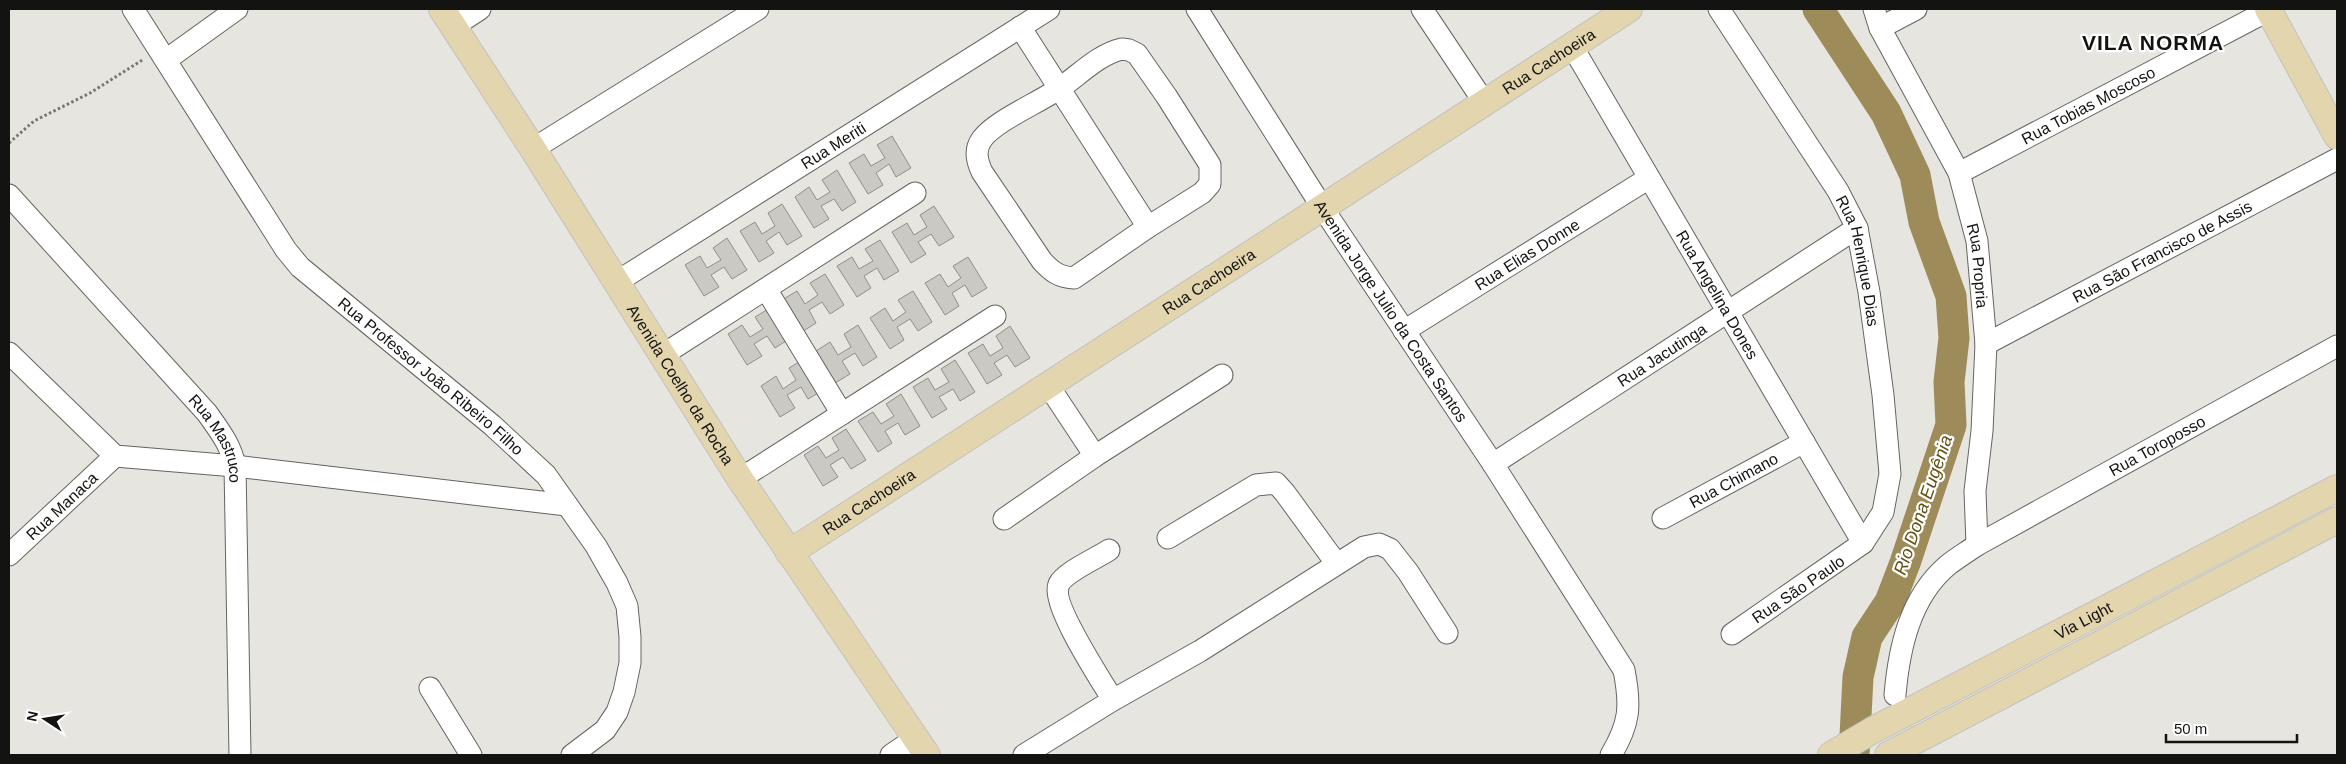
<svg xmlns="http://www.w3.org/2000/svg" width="2346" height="764" font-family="Helvetica,sans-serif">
	<rect width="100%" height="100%" fill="#e7e5df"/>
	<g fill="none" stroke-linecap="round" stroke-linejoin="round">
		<path stroke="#9d8c5a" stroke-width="31" d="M1818,9L1886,113L1915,175L1924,222L1951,296L1954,338L1949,382L1951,425L1905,563L1890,602L1867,637L1858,677L1854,755"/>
	</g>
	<path fill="#cbc9c3" stroke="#908f89" d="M892,136L911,168L896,177L889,164L876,173L883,185L868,194L849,163L864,154L871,166L885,158L877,145Z
		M837,170L856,202L842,211L834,199L821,206L829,219L814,228L795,197L809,187L817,200L830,192L822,180Z
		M782,204L802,236L787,245L779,232L766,241L774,253L759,262L740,231L755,222L762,234L775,226L768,213Z
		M934,206L954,237L939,246L931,234L918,242L926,254L911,263L892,232L907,223L914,235L927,227L920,215Z
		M727,238L747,270L732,279L724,267L711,275L719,287L704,296L685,265L700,256L707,268L721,260L713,248Z
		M880,240L899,271L884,280L877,268L864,276L871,288L857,297L837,266L852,257L859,269L873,261L865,249Z
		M968,257L987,288L972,297L965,285L952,293L959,306L945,315L925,283L940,274L948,287L961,278L953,266Z
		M825,274L844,305L830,314L822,302L809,310L816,323L802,332L782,300L797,291L805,304L818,295L810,283Z
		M913,291L932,322L918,331L910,319L897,327L904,340L890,349L870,318L885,308L893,321L906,312L898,300Z
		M770,308L789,339L775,348L767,336L754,344L762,356L747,365L728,334L742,325L750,337L763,329L755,317Z
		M858,325L877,357L863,366L855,353L842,361L850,374L835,383L816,351L830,342L838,355L851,347L844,334Z
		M1010,326L1030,358L1015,367L1007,355L994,363L1002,375L987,384L968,353L983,344L990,356L1003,348L996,336Z
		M804,359L823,390L808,399L801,387L787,395L795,408L780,417L761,386L776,376L783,389L796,380L789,368Z
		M955,360L975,392L960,401L953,389L939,397L947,409L932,418L913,387L928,378L935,390L949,382L941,369Z
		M901,394L920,426L905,435L898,423L885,431L892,443L878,452L858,421L873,412L881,424L894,416L886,404Z
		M846,429L866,460L851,469L843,457L830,465L838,477L823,486L804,455L818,446L826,458L839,450L832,438Z"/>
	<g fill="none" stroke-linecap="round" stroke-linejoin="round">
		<defs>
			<g id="minor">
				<path id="s1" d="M133,9L286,250L300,267L492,425L546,475L596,546L617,583L627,606L630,637V663L624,692L617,712L605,730L572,755"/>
				<path id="s2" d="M1197,9L1322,207L1493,464L1624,670C1631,706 1630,723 1611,755"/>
				<path d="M1422,9L1484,102"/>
				<path id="s3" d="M1719,9L1838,191L1857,228L1869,292L1883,395L1890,474L1883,512L1863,543L1732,634"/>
				<path id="s4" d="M1874,9L1880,28L1959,173L1977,241L1986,344L1982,431L1975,491L1977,545"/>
				<path d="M454,26L480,9"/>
				<path d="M1020,27L1148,227"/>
				<path d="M1880,28L1916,9"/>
				<path id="s5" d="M1572,46L1863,543"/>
				<path d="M1122,49L1129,50L1137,54L1167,97L1210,165V184L1202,193L1148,227L1074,278C1059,277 1052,272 1042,261L982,172C977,161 974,150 982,139C995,121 1040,102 1060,88C1079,75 1099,54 1122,49Z"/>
				<path d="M166,60L237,9"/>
				<path d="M533,149L758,9"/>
				<path id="s6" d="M1959,173L2271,9"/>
				<path id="s7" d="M9,195L207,413C219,430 231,445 235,466L240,755"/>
				<path id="s8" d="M615,283L1049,9"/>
				<path d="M766,289L842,414"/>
				<path id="s9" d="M1404,331L1649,178"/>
				<path id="s10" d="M1986,344L2337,159"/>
				<path d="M9,353L115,456"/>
				<path d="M661,356L915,193"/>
				<path d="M1048,385L1095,456L1222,375"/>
				<path d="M115,456L235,466L567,505"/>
				<path id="s11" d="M1493,464L1857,228"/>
				<path d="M740,479L995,316"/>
				<path id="s12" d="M1663,518L1804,442"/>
				<path d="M1004,519L1095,456"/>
				<path d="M1168,538L1256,485L1276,483L1285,493L1336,563"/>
				<path d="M1109,550C1097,558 1065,572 1059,584C1050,603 1101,680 1113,700"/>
				<path id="s13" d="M9,555L115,456"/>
				<path d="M430,688L471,755"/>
				<path id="s14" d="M1895,695C1899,648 1910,597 1948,565C1957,558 1967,552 1977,545L2337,346"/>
				<path d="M891,755L916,738"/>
				<path d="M1024,755L1113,700L1200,651L1364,547L1379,544L1390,549L1408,572L1447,633"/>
			</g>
			<g id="major">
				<path id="s15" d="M442,9L533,149L740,479L927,755"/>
				<path d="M2268,9L2337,136"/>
				<path id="s16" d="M789,553L1629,9"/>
				<path id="s17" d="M1831,755L1873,730L2337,488"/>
				<path d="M1888,755L2337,520"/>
			</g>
		</defs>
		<use href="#minor" stroke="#65645f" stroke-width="23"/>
		<use href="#major" stroke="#c2c2c1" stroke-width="28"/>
		<path stroke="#777672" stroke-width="3" stroke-dasharray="2.5 2.5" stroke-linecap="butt" d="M9,143L34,121L90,93L144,59"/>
		<use href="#minor" stroke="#fff" stroke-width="21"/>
		<use href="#major" stroke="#e3d5ad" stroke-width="26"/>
	</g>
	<g text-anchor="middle" stroke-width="4.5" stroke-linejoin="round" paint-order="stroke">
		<g font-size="16" fill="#131311" stroke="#fff">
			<text dy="6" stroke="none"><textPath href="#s16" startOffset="905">Rua Cachoeira</textPath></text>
			<text dy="6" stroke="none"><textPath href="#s6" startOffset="146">Rua Tobias Moscoso</textPath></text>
			<text dy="6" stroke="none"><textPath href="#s8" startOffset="258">Rua Meriti</textPath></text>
			<text dy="6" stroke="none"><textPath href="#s10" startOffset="199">Rua São Francisco de Assis</textPath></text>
			<text dy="6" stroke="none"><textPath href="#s9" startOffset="145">Rua Elias Donne</textPath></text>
			<text dy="6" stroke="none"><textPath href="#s3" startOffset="291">Rua Henrique Dias</textPath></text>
			<text dy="6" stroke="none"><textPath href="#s4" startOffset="280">Rua Propria</textPath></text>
			<text dy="6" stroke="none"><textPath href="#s16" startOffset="500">Rua Cachoeira</textPath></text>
			<text dy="6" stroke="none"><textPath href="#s5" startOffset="288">Rua Angelina Dones</textPath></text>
			<text dy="6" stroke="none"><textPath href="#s2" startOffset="359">Avenida Jorge Julio da Costa Santos</textPath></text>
			<text dy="6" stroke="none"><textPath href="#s11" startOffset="201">Rua Jacutinga</textPath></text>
			<text dy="6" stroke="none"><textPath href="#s1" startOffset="478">Rua Professor João Ribeiro Filho</textPath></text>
			<text dy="6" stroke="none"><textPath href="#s15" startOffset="445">Avenida Coelho da Rocha</textPath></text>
			<text dy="6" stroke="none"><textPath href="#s7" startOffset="322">Rua Mastruco</textPath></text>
			<text dy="6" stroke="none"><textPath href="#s14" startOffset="385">Rua Toroposso</textPath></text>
			<text dy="6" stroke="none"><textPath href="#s12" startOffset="80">Rua Chimano</textPath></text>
			<text dy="6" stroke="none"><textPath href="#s16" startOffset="95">Rua Cachoeira</textPath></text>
			<text dy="6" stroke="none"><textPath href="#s13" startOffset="72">Rua Manaca</textPath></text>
			<text transform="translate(1798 589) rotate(-34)" y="6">Rua São Paulo</text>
			<text dy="6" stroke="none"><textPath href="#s17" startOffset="286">Via Light</textPath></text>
		</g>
		<g font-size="18" font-style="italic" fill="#635113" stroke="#fff">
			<text transform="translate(1923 505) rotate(-71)" y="6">Rio Dona Eugênia</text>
		</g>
		<g font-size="21" font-weight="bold" letter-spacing="1" fill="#131311" stroke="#fff">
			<text x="2153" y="50">VILA NORMA</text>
		</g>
	</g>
	<rect width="2346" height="764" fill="none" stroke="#131311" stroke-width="20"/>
	<g transform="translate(45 719) rotate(282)" stroke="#ffffff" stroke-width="4" paint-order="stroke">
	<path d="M0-4L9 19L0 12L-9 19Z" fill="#131311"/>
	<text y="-8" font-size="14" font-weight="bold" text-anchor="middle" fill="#131311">N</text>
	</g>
	<path d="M2166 734v8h131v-8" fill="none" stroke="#131311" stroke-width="2.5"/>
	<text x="2174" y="734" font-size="15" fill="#131311" stroke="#ffffff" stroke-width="4" paint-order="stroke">50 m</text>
</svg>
